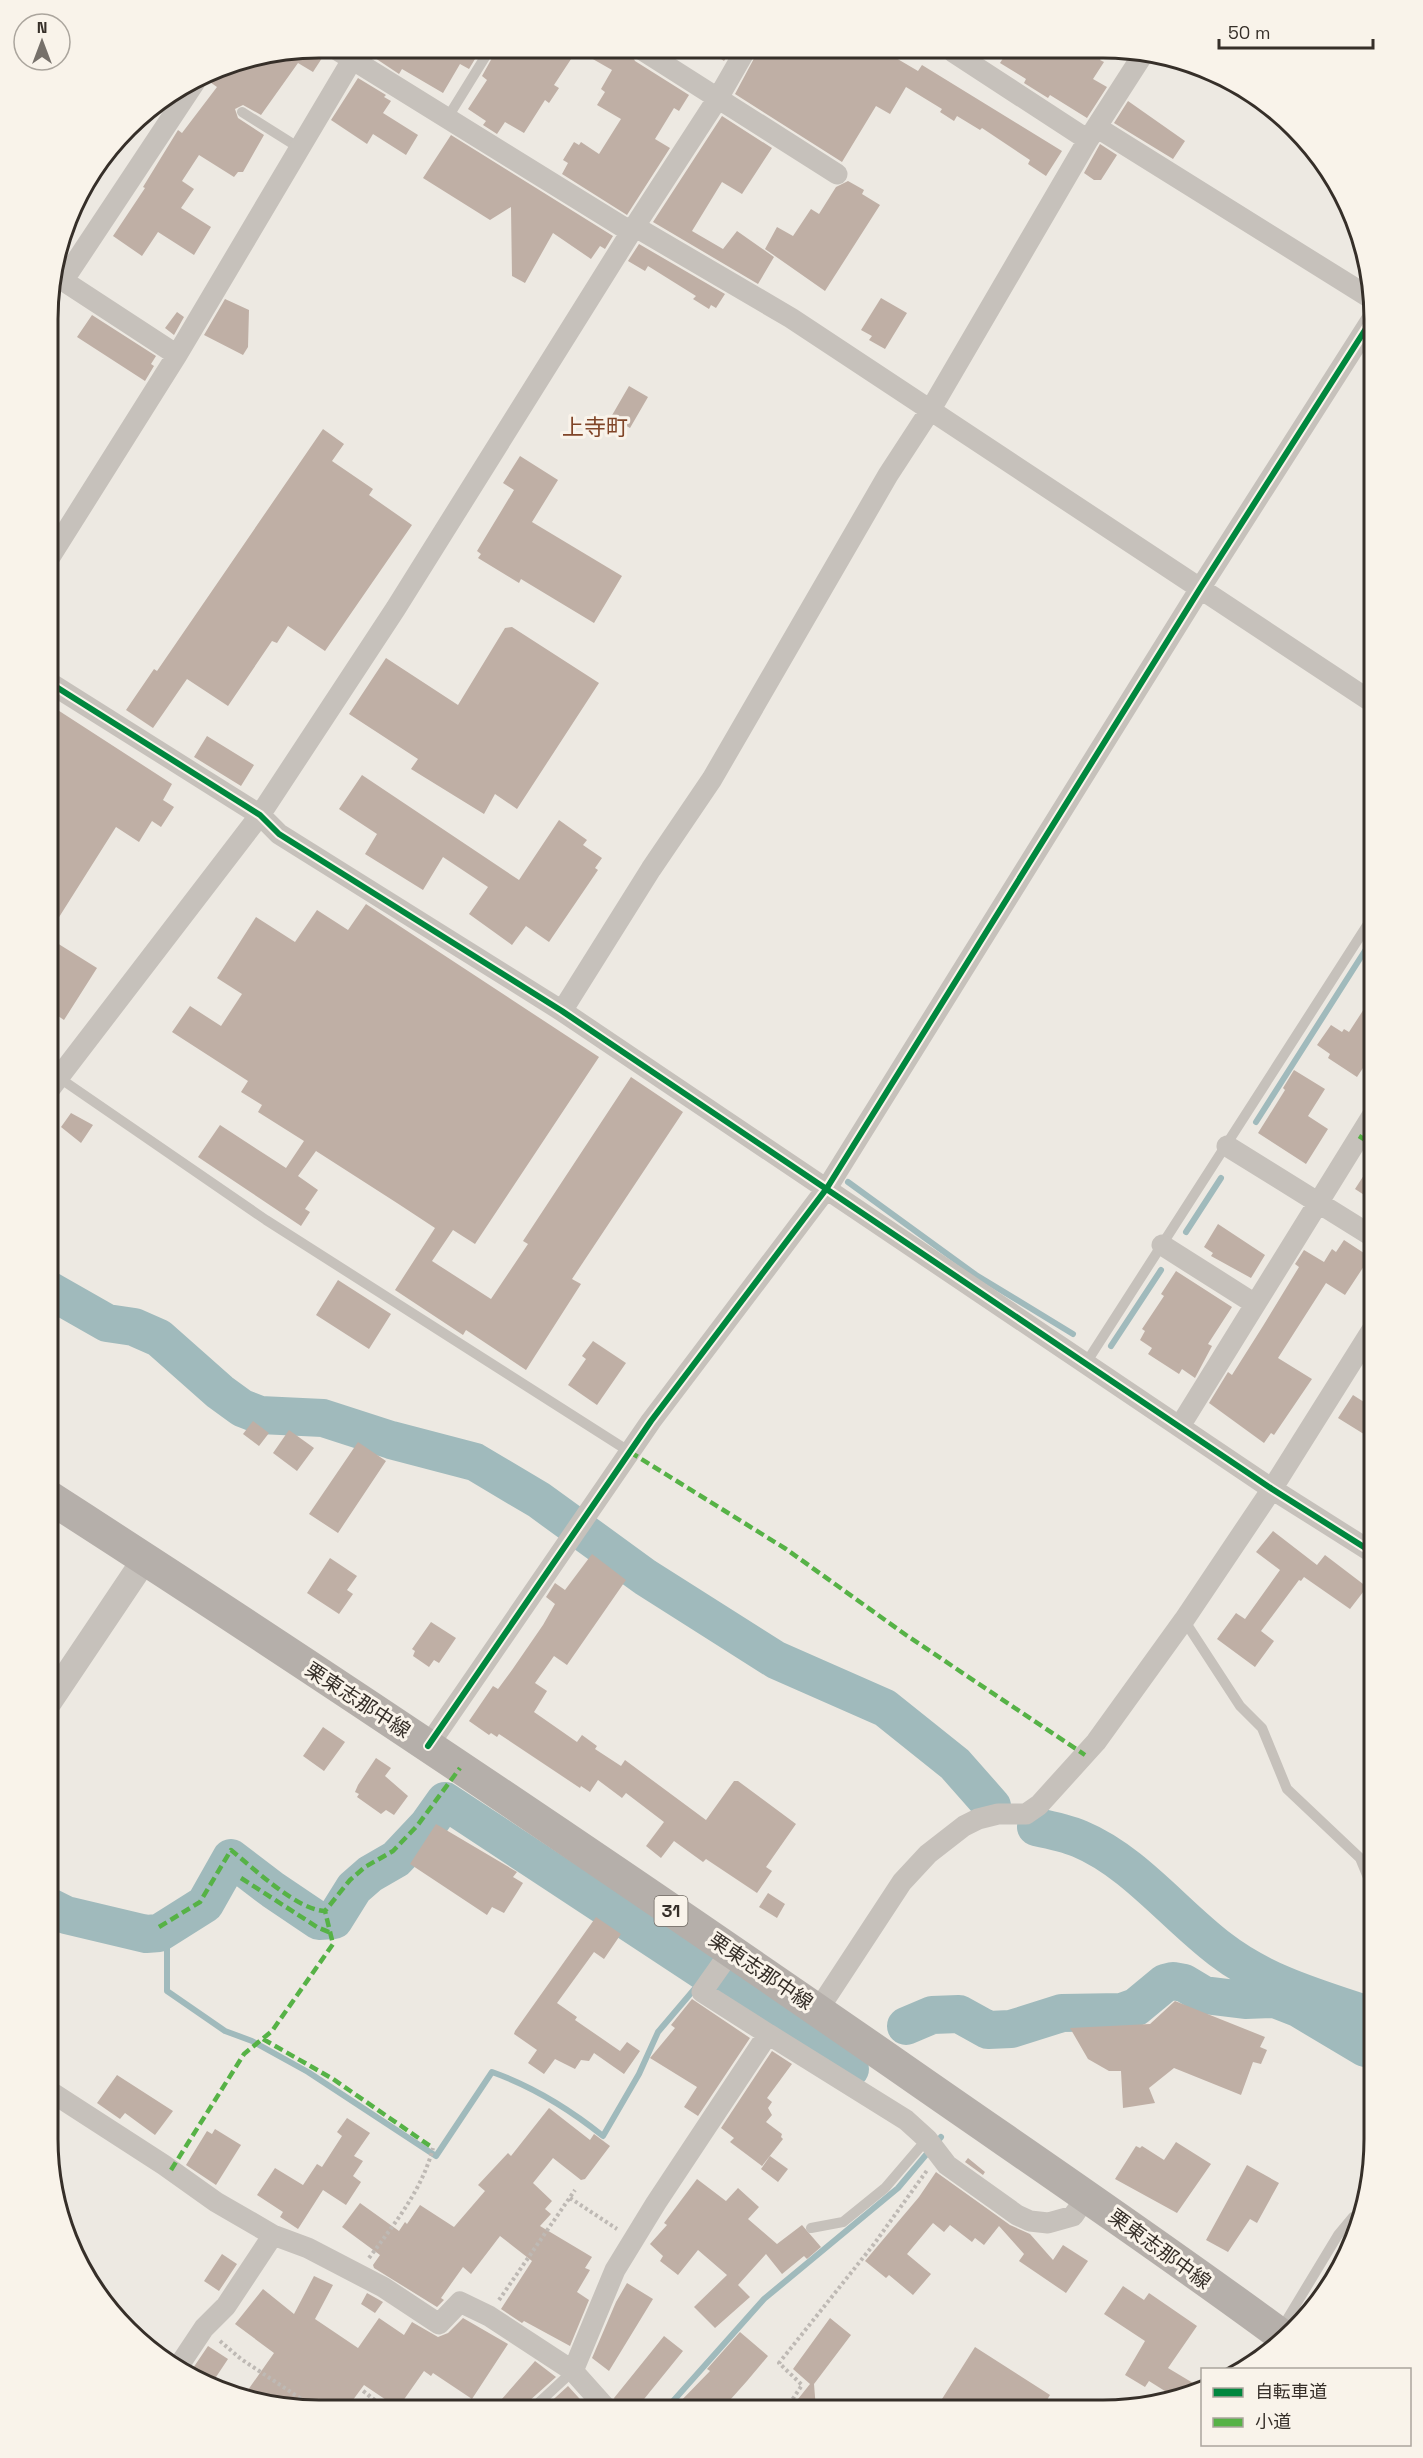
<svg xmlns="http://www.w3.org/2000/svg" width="1423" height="2458" font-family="'Space Grotesk','Noto Sans JP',sans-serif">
	<rect width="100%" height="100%" fill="#ede9e2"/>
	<path fill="#a0babc" d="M1374,2039V2073L1360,2053Z"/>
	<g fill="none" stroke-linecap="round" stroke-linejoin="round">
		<path stroke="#a0babc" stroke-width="6" d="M1256,1122L1375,935
			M848,1182L976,1275L1073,1334
			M1186,1232L1221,1178
			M1111,1346L1161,1270
			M159,1933L167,1948V1991L225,2031L252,2041L308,2072L436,2156L492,2072C534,2087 568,2108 603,2136L639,2074L658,2032L697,1986
			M666,2409L764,2299L898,2188L941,2137"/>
		<path stroke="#a0babc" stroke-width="38" d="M49,1290L107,1323L134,1327L159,1338L220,1392L242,1408L260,1415L323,1418L391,1440L475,1462L539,1500L645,1577L776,1660L885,1708L955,1764L992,1806
			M1036,1827C1051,1830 1066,1833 1080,1839C1133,1861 1175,1915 1220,1949C1265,1984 1321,1999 1374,2017
			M48,1906L66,1915L146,1934L159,1933L205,1904L231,1858L273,1890L319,1921L334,1920L354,1888L370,1874L396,1859L428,1825L445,1801L709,1975
			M726,1987L847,2072L850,2069
			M906,2026L932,2015L959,2014L988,2030L1011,2029L1062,2013L1122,2012L1136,2007L1165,1983L1173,1981L1184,1983L1204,1995L1245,2000L1275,1999L1298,2008L1365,2048"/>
	</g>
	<path fill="#bfafa5" d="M321,48L324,55L313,72L298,63L261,115L243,105L235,109L238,118L264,135L243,172H238L234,177L199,155L182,181L194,189L181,208L211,227L194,255L158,232L142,256L113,236L145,188L143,187L178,130L182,133L217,87L207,80L205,75L216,69Z
		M377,48L450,49H481L469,69L460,64L443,93L402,69L399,74L372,56Z
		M497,49L577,50L554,85L559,88L549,103L545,100L524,133L505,122L497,134L483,125L486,121L468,109L487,80L482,76Z
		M577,50H629L635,61L689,95L679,111L674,108L655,139L670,148L627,215L562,174L568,163L563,160L574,142L579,145L581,142L599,154L621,119L597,105L605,92L601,89L612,70Z
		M708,50L731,51L724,61Z
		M758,51H884L918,71L922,65L1062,151L1046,176L1028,164L1030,160L982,128L980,130L957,116L954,121L940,112L942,109L906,87L890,114L876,106L842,162L735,94Z
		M1007,52L1104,53L1100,60L1104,62L1093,79L1107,87L1087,118L1050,95L1048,98L1024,83L1026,79L1000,63Z
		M358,78L386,95L384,97L391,101L383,113L418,135L406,155L373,134L367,144L331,120Z
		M1128,101L1185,141L1173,159L1114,123Z
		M722,116L772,148L742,194L722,182L692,231L723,249L737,231L774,257L758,284L653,222Z
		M451,135L613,236L605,249L600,246L591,259L553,233L525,283L512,276L511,207L490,220L423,178Z
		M1100,144L1117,155L1101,180H1094L1084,173Z
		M848,181L864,190L862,194L880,205L825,291L765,249L777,227L793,236L811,209L819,214L836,187Z
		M639,244L725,294L716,308L711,305L709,309L693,299L696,296L648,266L645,271L628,261Z
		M881,298L907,313L885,349L869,340L872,336L861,330Z
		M225,299L249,310L248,347L243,355L204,335Z
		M177,312L184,317L174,335L165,328Z
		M92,315L156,356L151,364L154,366L145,381L77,337Z
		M629,386L648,397L630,428L611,417Z
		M323,429L344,444L332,461L373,489L369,495L412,525L325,651L288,626L277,643L272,641L228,706L187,679L153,728L126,710L154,669L157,671Z
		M520,456L558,480L532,522L622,576L594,623L521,579L519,583L478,558L481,554L477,551L514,490L503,483Z
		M512,627L599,683L517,809L495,794L484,814L411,769L418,759L349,714L386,658L458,705L505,628Z
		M50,705L172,784L163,800L174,807L161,827L152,821L139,842L116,827L49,933Z
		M207,736L254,765L241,786L194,757Z
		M362,775L519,880L559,820L587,840L583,845L602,858L595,868L598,870L549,942L526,926L512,945L469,914L488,887L443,857L423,890L365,854L377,834L339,809Z
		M366,904L599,1057L475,1244L453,1230L432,1261L491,1299L528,1244L523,1241L631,1077L683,1112L572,1279L581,1284L526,1370L466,1330L463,1335L395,1290L435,1228L397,1203L316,1151L298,1176L318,1190L305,1209L310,1212L301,1226L198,1157L220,1125L286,1168L304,1141L258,1112L262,1105L241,1092L248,1081L172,1032L190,1006L221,1026L242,994L217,978L256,917L295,942L317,910L348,930Z
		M49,938L97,968L64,1020L49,1010Z
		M1375,992V1050L1357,1077L1328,1058L1330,1054L1317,1045L1331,1025L1342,1032L1344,1029L1349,1032Z
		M1294,1070L1325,1089L1308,1116L1328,1129L1306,1164L1258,1133L1285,1090L1283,1088Z
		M71,1113L93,1125L81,1143L61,1127Z
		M1375,1158V1202L1355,1189Z
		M1218,1224L1265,1255L1251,1278L1211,1256L1213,1253L1204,1247Z
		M1344,1240L1370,1257L1345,1295L1326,1283L1278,1358L1312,1379L1274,1435L1271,1433L1264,1443L1209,1403L1228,1372L1232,1375L1263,1326L1299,1267L1295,1264L1304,1250L1324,1262L1332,1249L1336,1252Z
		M1176,1271L1232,1307L1208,1344L1212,1346L1195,1378L1182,1369L1179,1374L1148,1354L1152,1348L1140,1340L1145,1331L1142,1329L1164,1296L1161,1294Z
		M338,1280L391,1314L369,1349L316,1315Z
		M593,1341L626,1363L597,1405L568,1385L586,1359L582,1356Z
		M1353,1395L1375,1409V1441L1338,1418Z
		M253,1421L269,1433L259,1446L243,1434Z
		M289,1430L314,1448L297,1471L273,1453Z
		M358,1442L386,1461L338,1533L309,1514Z
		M1273,1531L1317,1565L1325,1555L1367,1587L1350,1609L1304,1577L1301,1581L1299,1580L1261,1631L1274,1641L1255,1667L1217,1639L1236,1613L1245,1619L1280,1570L1256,1552Z
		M592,1554L626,1580L567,1665L554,1656L535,1683L547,1691L534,1712L577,1742L582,1735L597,1746L595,1749L621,1766L625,1760L706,1820L734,1781H738L796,1824L766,1867L772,1871L757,1893L706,1859L703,1862L674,1841L661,1858L646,1846L664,1822L626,1793L622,1798L598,1780L590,1792L581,1786L580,1788L499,1734L497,1737L491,1733L489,1735L469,1721L493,1686L498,1689L512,1670L543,1625L555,1604L546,1597L555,1583L565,1590Z
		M330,1558L357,1576L347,1590L353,1594L339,1614L307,1593Z
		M431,1622L456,1638L439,1663L434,1660L429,1667L413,1656L415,1651L412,1649Z
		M323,1727L345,1742L324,1771L303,1756Z
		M376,1758L391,1768L385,1776L408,1796L394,1815L386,1810L381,1814L357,1797L359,1794L355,1792L358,1785Z
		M436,1824L517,1872L513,1877L523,1883L504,1913L492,1907L487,1915L410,1864Z
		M768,1893L785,1904L777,1918L759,1907Z
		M596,1917L621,1934L604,1959L594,1952L557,2003L577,2017L575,2020L620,2051L627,2042L640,2051L624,2074L594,2053L589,2061L581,2060L575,2069L555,2059L544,2074L528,2063L537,2050L514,2034L515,2031Z
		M692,1999L750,2038L698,2116L684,2107L697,2087L650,2058L675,2028L671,2025Z
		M1175,2001L1265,2037L1260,2047L1267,2050L1261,2064L1253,2062L1241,2095L1174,2068L1149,2088L1155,2103L1123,2108L1121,2071H1109L1088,2059L1070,2028L1150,2024Z
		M772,2051L792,2064L767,2098L772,2102L768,2108L772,2115L766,2122L782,2134L781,2137L783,2139L762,2166L730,2142L734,2138L721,2128Z
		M117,2075L173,2111L155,2135L125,2113L120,2119L97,2103Z
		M549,2108L590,2140L594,2134L610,2146L585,2179L581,2180L553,2158L533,2183L552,2201L545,2209L551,2214L540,2226L592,2257L585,2268L590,2270L577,2292L589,2300L570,2346L524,2321L522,2323L501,2309L532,2261L500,2236L471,2274L463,2267L441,2298L444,2300L437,2307L374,2268L373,2265L380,2255L342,2227L360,2203L399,2231L405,2222L407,2224L420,2205L454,2227L485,2191L478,2185L508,2153L511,2156Z
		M347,2118L370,2133L354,2156L363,2161L353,2176L361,2182L346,2205L323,2190L298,2229L280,2217L283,2212L257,2195L275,2168L303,2185L317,2164L322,2167L342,2136L337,2132Z
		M215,2129L241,2145L216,2185L186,2165L207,2131L212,2134Z
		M1176,2142L1211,2164L1177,2213L1115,2179L1136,2146L1140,2148L1142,2146L1164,2160Z
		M770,2156L788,2169L778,2182L761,2169Z
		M968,2158L985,2172L983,2175L965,2162Z
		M1247,2165L1279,2183L1257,2223L1250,2219L1228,2252L1206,2240Z
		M936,2172L1010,2225L1030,2234L1053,2260L1063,2245L1088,2261L1066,2293L1019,2261L1024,2254L999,2226L984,2245L975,2238L972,2242L950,2225L944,2232L933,2223L907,2254L931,2274L913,2295L889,2275L886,2278L865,2261L919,2197Z
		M697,2179L726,2201L738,2188L759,2207L748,2219L777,2244L802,2225L821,2247L807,2259L804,2256L782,2274L766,2254L738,2285L750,2297L715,2328L694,2307L727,2275L698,2250L678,2275L660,2261L663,2256L650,2244L667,2225L664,2223Z
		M222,2254L237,2264L219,2291L204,2281Z
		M314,2276L333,2285L315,2319L358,2348L379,2318L404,2335L412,2322L438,2337L448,2333L463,2318L508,2344L472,2399L433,2373L431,2376L424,2371L398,2408L364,2385L347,2408H284L243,2397L274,2353L235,2324L263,2289L294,2314Z
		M627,2283L653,2299L609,2371L592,2358L616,2302Z
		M1123,2286L1144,2300L1149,2293L1197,2326L1168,2368L1203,2389L1191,2395L1176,2398L1149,2381L1145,2387L1125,2375L1145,2341L1104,2314Z
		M367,2293L383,2302L375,2313L361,2304Z
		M830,2318L851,2335L814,2384L816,2409H790L810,2384L793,2369Z
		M740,2332L768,2356L747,2381L722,2409H673L710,2371L707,2369Z
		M664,2336L683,2351L636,2409H619L614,2398Z
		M208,2346L228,2359L210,2386L189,2374Z
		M975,2347L1050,2395L1041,2410H935Z
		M535,2361L556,2377L528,2402L526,2408H494Z
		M568,2386L589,2409L544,2408Z"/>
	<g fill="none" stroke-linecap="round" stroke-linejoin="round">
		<path stroke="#beb9b4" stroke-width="4" stroke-dasharray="3 3" stroke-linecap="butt" d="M570,2198L617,2229
			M369,2258C395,2223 422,2190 433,2148
			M499,2300L575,2190
			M220,2341L241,2359L315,2408
			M384,2408L362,2390L385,2408
			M786,2409L802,2385L779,2363L874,2244L928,2169"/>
		<path stroke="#c6c1bb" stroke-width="10" d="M242,112L301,149
			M448,117L490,49
			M58,1077L266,1220L630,1452
			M1086,1363L1375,913
			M1184,1620L1240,1706L1262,1728L1287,1789L1360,1858L1374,1892
			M811,2228L843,2222L885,2188L927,2139
			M1280,2331L1338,2235L1353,2217
			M533,2408L573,2371"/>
		<path stroke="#c6c1bb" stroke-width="21" d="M334,48L631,232
			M642,50L837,174
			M953,52L1088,140
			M1098,128L1372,299
			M634,226L791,318L1375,704
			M53,274L177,355
			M63,281L195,82
			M50,557L177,355L352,60
			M50,683L260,815L279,834L562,1011L1272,1489L1375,1554
			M562,1011L651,869L712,779L888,475L931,409L1088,140L1144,53
			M49,1090L260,815L396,608L631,232L718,98L745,51
			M1227,1146L1375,1238
			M1162,1245L1255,1304
			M1180,1426L1375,1111
			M428,1746L651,1421L827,1188L1201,587L1374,316
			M818,2010L902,1882L928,1854L964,1826L978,1819L998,1814H1026L1039,1805L1096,1742L1184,1620L1272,1489L1375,1325
			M768,2034L906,2120L927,2139L947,2165L1017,2215L1030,2221L1048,2223L1073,2216L1087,2196
			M48,2090L164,2165L216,2202L273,2235L308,2248L383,2287L439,2324L460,2302L489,2316L573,2371L607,2409
			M178,2367L204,2328L226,2306L273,2235
			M573,2371L615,2270L656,2203L768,2034L702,1992L731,1951"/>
		<path stroke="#c6c1bb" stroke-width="26" d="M49,1702L145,1559"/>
		<path stroke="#b5afaa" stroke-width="33" d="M49,1497C335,1681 618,1872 898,2066C1027,2156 1158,2244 1285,2338"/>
		<path stroke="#56b246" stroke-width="4.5" stroke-dasharray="9 4.5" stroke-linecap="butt" d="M1359,1136L1375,1146
			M630,1452L786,1549L906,1635L1085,1755
			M241,1878L317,1927L331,1933
			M159,1927L200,1902L231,1850C253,1868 297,1910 325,1911L350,1880L365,1867L393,1851L417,1826L460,1768
			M263,2039L333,2079L433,2148
			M171,2170L244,2054L272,2031L333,1944L325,1911"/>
		<defs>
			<path id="cycleway" d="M50,683L260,815L279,834L562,1011L1272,1489L1375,1554
				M428,1746L651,1421L827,1188L1201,587L1374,316"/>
		</defs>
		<use href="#cycleway" stroke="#f9f3ea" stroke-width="10"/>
		<use href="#cycleway" stroke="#00873e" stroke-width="6"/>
	</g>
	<g text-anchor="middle" stroke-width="6" stroke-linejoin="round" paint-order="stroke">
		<rect fill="#f9f3ea" stroke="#706a63" stroke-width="1.5" x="654.5" y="1896" width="33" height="30" rx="4.5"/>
		<g font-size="18" font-weight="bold" fill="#362f29">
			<text x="671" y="1917">31</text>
		</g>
		<g font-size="20" fill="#362f29" stroke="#f9f3ea">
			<text transform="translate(358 1700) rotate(33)" y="7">栗東志那中線</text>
			<text transform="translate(761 1971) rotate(34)" y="7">栗東志那中線</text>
			<text transform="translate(1160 2249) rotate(36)" y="7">栗東志那中線</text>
		</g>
		<g font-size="22" fill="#804528" stroke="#f9f3ea">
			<text x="595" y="435">上寺町</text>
		</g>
	</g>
	<path d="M0 0H1423V2458H0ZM319 58H1103A261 261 0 0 1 1364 319V2139A261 261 0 0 1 1103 2400H319A261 261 0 0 1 58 2139V319A261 261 0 0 1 319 58Z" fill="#f9f3ea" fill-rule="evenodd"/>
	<path fill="none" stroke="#362f29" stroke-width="3" d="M319 58H1103A261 261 0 0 1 1364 319V2139A261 261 0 0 1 1103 2400H319A261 261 0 0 1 58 2139V319A261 261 0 0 1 319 58Z"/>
	<rect x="1201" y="2368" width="210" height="78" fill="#f9f3ea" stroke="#aba59d" stroke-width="1.5"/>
	<rect x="1213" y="2388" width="30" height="9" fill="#00873e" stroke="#aba59d" stroke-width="1.5"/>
	<text x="1255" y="2398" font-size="18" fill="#362f29">自転車道</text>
	<rect x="1213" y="2418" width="30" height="9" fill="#56b246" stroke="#aba59d" stroke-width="1.5"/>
	<text x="1255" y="2428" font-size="18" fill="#362f29">小道</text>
	<g transform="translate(42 42)"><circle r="28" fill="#f9f3ea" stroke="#aba59d" stroke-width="1.5"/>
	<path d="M0-4.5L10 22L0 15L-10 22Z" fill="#76706a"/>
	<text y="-9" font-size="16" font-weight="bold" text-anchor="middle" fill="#362f29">N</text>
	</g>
	<path d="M1219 39v9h154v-9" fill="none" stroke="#362f29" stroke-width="3"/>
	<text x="1228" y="39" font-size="18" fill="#362f29" stroke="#f9f3ea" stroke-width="4.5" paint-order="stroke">50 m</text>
</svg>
